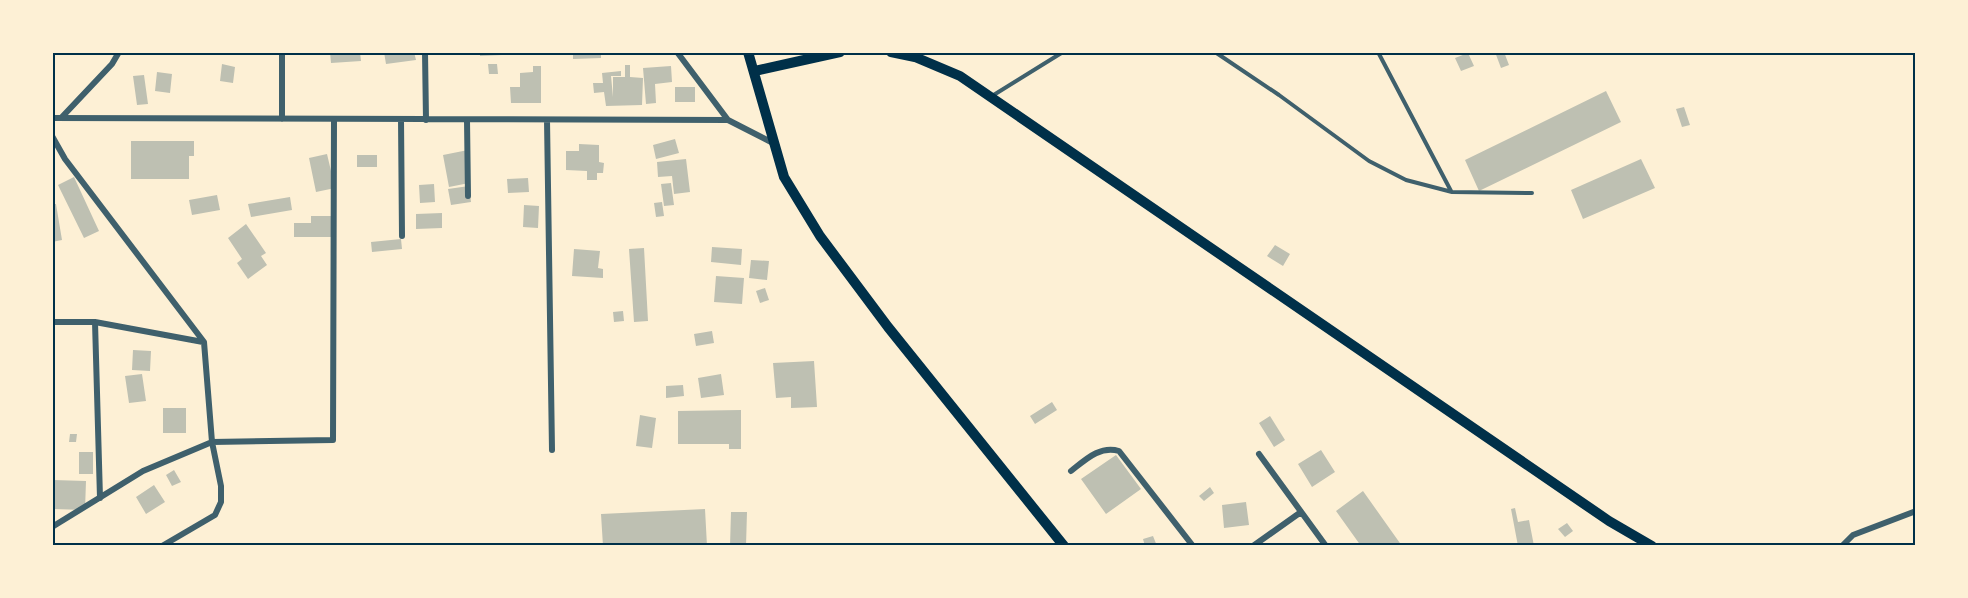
<svg xmlns="http://www.w3.org/2000/svg" width="1968" height="598" font-family="'Archivo Narrow',sans-serif">
	<rect width="100%" height="100%" fill="#fdf0d5"/>
	<path fill="#bec0b2" d="M330,52H360L361,61L331,63Z
		M384,52H414L416,60L386,64Z
		M480,52H502V55L480,56Z
		M573,52H601V58L573,59Z
		M1495,52H1504L1509,65L1501,68Z
		M1468,53L1474,66L1461,71L1455,58Z
		M222,64L235,67L233,83L220,81Z
		M488,64H497L498,74H489Z
		M625,65H630V77L643,78L642,105L606,106L604,92L594,93L593,83H603L602,73L621,71V76H611L613,97V77H625Z
		M533,66H541V103H511L510,87H520V73L533,72Z
		M671,66L672,82L655,84L656,103L646,104L643,68Z
		M157,72L172,74L170,93L155,91Z
		M144,75L148,104L137,105L133,76Z
		M675,87H695V102H675Z
		M1606,91L1621,122L1479,191L1465,160Z
		M1684,107L1690,125L1682,127L1676,109Z
		M675,139L679,153L656,159L653,145Z
		M131,141H194V156H189V179H131Z
		M579,144L599,145V162L604,163L603,173H597V180H587V171L566,170V151H579Z
		M468,150L469,183L449,187L443,155Z
		M327,154L335,188L316,192L309,158Z
		M357,155H377V167H357Z
		M686,159L690,192L674,194L672,176L658,177L657,162Z
		M1641,159L1655,188L1583,219L1571,190Z
		M74,177L99,231L84,238L58,185Z
		M528,178L529,192L508,193L507,179Z
		M671,183L674,205L664,206L661,184Z
		M434,184L435,202L420,203L419,185Z
		M469,186L471,202L451,205L448,189Z
		M217,195L220,210L192,215L189,200Z
		M290,197L292,210L251,217L248,204Z
		M662,202L664,216L656,217L654,203Z
		M52,204H56L62,240L52,242Z
		M524,205L539,206L538,228L523,227Z
		M442,213V228L416,229V214Z
		M311,216H332V237H294V223H311Z
		M246,224L266,253L261,256L267,265L248,279L237,263L242,259L228,238Z
		M401,239L402,249L372,252L371,242Z
		M1275,245L1290,254L1283,266L1267,256Z
		M712,247L742,249L741,265L711,262Z
		M644,248L648,321L634,322L629,249Z
		M574,249L600,251L598,268L603,269V278L572,276Z
		M751,260L769,261L767,280L749,278Z
		M716,276L744,278L742,304L714,302Z
		M765,288L769,300L760,303L756,291Z
		M623,311L624,321L614,322L613,312Z
		M712,331L714,343L696,346L694,334Z
		M133,350L151,351L150,371L132,370Z
		M814,361L817,407L791,408V397L776,398L773,363Z
		M142,374L146,401L129,403L125,376Z
		M721,374L724,395L701,398L698,378Z
		M683,385L684,396L666,398V386Z
		M1052,402L1057,410L1035,424L1030,416Z
		M163,408H186V433H163Z
		M741,410V449H729V444H678V411Z
		M640,415L656,418L652,448L636,446Z
		M1270,416L1285,440L1274,447L1259,423Z
		M70,434H77L76,442H69Z
		M1321,450L1335,472L1312,487L1298,464Z
		M79,452H93V474H79Z
		M1116,455L1141,489L1106,514L1081,479Z
		M174,470L181,482L172,486L166,475Z
		M53,480L86,481L85,510L53,509Z
		M154,485L165,502L146,514L136,497Z
		M1210,487L1214,493L1204,501L1199,496Z
		M1363,491L1402,546H1361L1336,511Z
		M1246,502L1249,525L1224,528L1222,505Z
		M1515,508L1518,522L1529,520L1534,546H1518L1511,509Z
		M705,509L707,546H603L601,514Z
		M731,512H747L746,546H730Z
		M1567,523L1573,531L1565,537L1558,529Z
		M1153,536L1157,546H1145L1143,539Z"/>
	<g fill="none" stroke-linecap="round" stroke-linejoin="round">
		<path stroke="#3f606c" stroke-width="4" d="M1215,52L1279,95L1369,161L1406,180L1452,192L1532,193
			M1378,52L1451,191
			M992,96L1063,52"/>
		<path stroke="#3f606c" stroke-width="6" d="M425,52L426,120
			M677,52L728,120L775,144
			M62,117L112,64L119,52
			M52,118L728,120
			M282,119V52
			M401,119L402,236
			M467,120L468,196
			M547,120L552,450
			M52,136L65,159L204,342L212,442L221,486V502L215,515L162,546
			M52,322H95L203,342
			M95,322L100,498
			M1259,454L1326,546
			M1071,471C1085,460 1100,445 1119,451L1193,546
			M52,527L143,471L212,442L333,440L334,119
			M1253,546L1301,512
			M1842,546L1853,535L1916,511"/>
		<path stroke="#003049" stroke-width="10" d="M748,52L784,177L820,236L888,327L1064,546
			M891,52L915,57L960,76L1609,521L1652,546
			M755,71L840,52"/>
	</g>
	<rect width="1968" height="598" fill="none" stroke="#fdf0d5" stroke-width="108"/>
	<rect x="54" y="54" width="1860" height="490" fill="none" stroke="#003049" stroke-width="2"/>
</svg>
